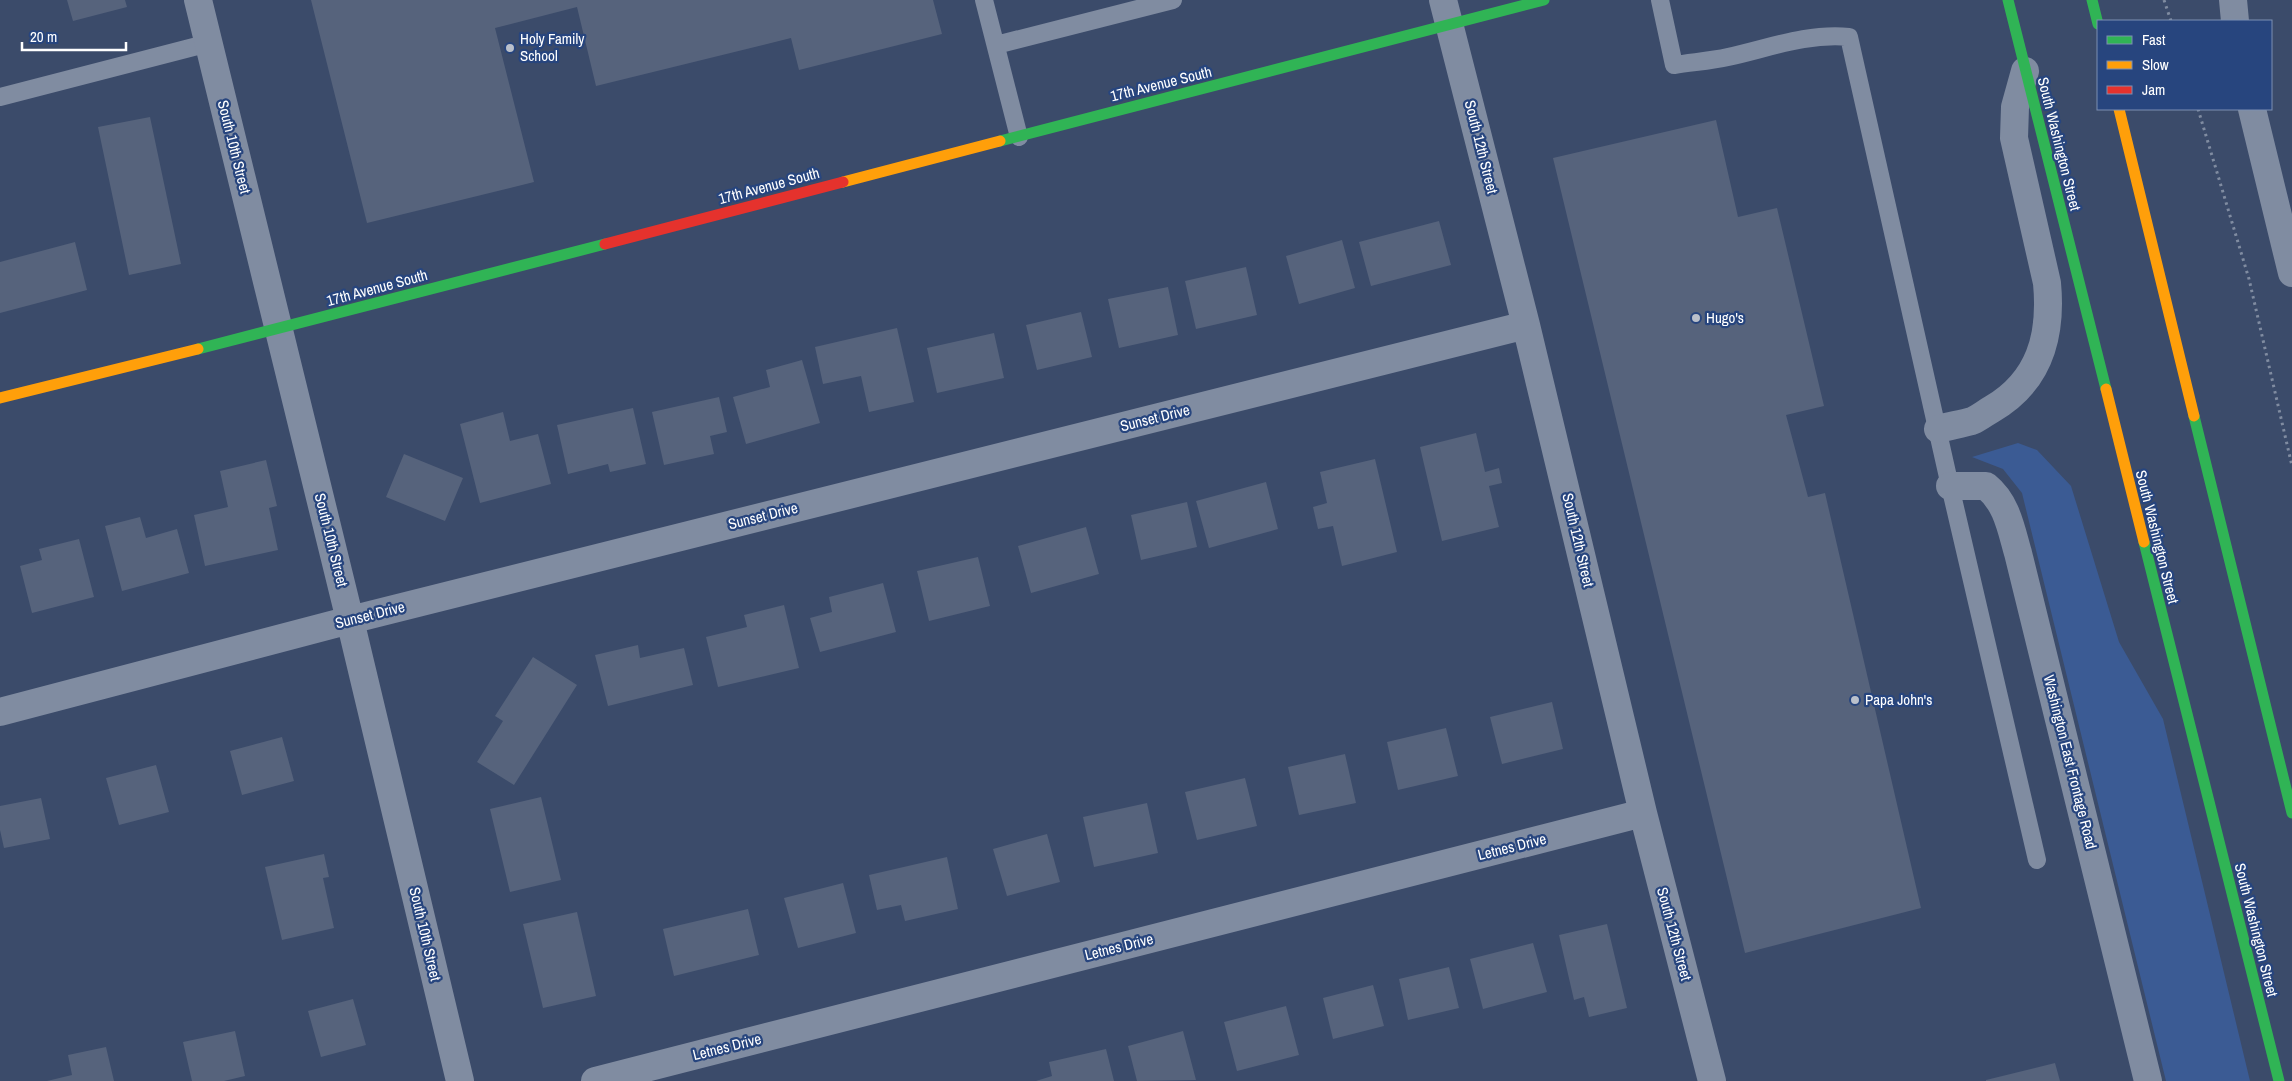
<svg xmlns="http://www.w3.org/2000/svg" width="2292" height="1081" font-family="'Archivo Narrow',sans-serif">
	<rect width="100%" height="100%" fill="#3b4b6a"/>
	<path fill="#3b5b94" d="M2018,443L2037,450L2071,486L2119,642L2163,719L2250,1081H2166L2022,493L2003,469L1972,457Z"/>
	<path fill="#56637c" d="M67,0H125L127,7L73,21Z
		M311,0H933L942,34L799,70L791,38L596,86L577,7L495,28L534,182L367,223Z
		M150,117L181,264L129,275L98,127Z
		M1716,120L1738,217L1777,208L1824,406L1786,415L1808,497L1825,493L1921,908L1745,953L1553,158Z
		M1439,221L1451,265L1371,286L1359,242Z
		M1342,240L1355,288L1299,304L1286,256Z
		M75,242L87,290L0,313V262Z
		M1246,267L1257,315L1196,329L1185,281Z
		M1168,287L1178,335L1119,348L1108,299Z
		M1081,312L1092,357L1037,370L1026,325Z
		M897,328L914,402L869,412L861,376L823,384L815,347Z
		M994,333L1004,378L937,393L927,348Z
		M802,360L820,423L746,444L733,397L770,387L766,370Z
		M719,397L727,432L710,436L714,454L664,465L652,412Z
		M633,408L646,464L610,472L608,464L568,474L557,425Z
		M503,412L510,441L538,434L551,484L480,503L460,424Z
		M1476,433L1485,472L1499,468L1502,483L1489,486L1499,527L1442,541L1420,447Z
		M404,454L463,478L445,521L386,497Z
		M1375,459L1397,552L1342,566L1333,526L1318,529L1313,507L1327,503L1320,472Z
		M266,460L277,506L269,508L278,550L205,566L194,515L228,507L220,471Z
		M1266,482L1278,529L1209,548L1196,501Z
		M1187,502L1197,547L1141,560L1131,515Z
		M140,517L146,538L177,529L189,573L122,591L105,526Z
		M1086,527L1099,574L1031,593L1018,546Z
		M79,539L94,597L32,613L20,566L42,560L39,549Z
		M978,557L990,606L929,621L917,571Z
		M883,583L896,632L820,652L810,618L832,612L829,597Z
		M784,605L799,668L718,687L706,637L747,627L744,615Z
		M638,645L640,658L684,648L693,685L608,706L595,655Z
		M533,657L577,685L514,785L477,762L503,721L495,716Z
		M1552,702L1563,749L1502,764L1490,717Z
		M1446,728L1458,776L1398,790L1387,742Z
		M282,737L294,781L242,795L230,751Z
		M1345,754L1356,803L1299,815L1288,767Z
		M156,765L169,812L119,825L106,778Z
		M1245,778L1257,826L1197,840L1185,792Z
		M541,797L561,880L510,892L490,809Z
		M41,798L50,839L4,848L0,830V806Z
		M1147,803L1158,853L1094,867L1083,817Z
		M1047,834L1060,882L1007,896L993,849Z
		M324,854L329,877L323,878L334,928L282,940L265,867Z
		M947,857L958,909L905,921L901,905L877,910L869,875Z
		M843,883L856,933L798,948L784,898Z
		M748,909L759,955L674,976L663,929Z
		M577,912L596,996L543,1008L523,924Z
		M1607,924L1627,1008L1589,1017L1584,997L1574,1000L1559,935Z
		M1533,943L1547,992L1483,1009L1470,959Z
		M1449,967L1459,1008L1408,1020L1399,979Z
		M1373,985L1384,1026L1333,1039L1323,998Z
		M353,999L366,1045L321,1057L308,1011Z
		M1286,1006L1299,1055L1237,1071L1224,1022Z
		M235,1031L245,1076L224,1081H192L183,1042Z
		M1183,1031L1196,1080L1137,1081L1128,1046Z
		M106,1047L114,1081H47L72,1075L68,1055Z
		M1106,1049L1114,1081H1036L1052,1076L1049,1062Z
		M2055,1063L2060,1081H1986V1080Z"/>
	<g fill="none" stroke-linecap="round" stroke-linejoin="round">
		<path stroke="#808ca1" stroke-width="3" stroke-dasharray="2.5 4" stroke-linecap="butt" d="M2164,0L2171,21
			M2198,109L2249,279L2292,466"/>
		<path stroke="#808ca1" stroke-width="18" d="M984,0L1019,137
			M1660,0L1674,65C1692,62 1711,61 1728,57C1769,48 1807,33 1849,37L1950,486L2037,860
			M996,45L1173,0
			M0,97L209,43"/>
		<path stroke="#808ca1" stroke-width="28" d="M198,0L350,620L460,1081
			M1443,0L1526,325L1643,813L1712,1081
			M2233,0L2235,21
			M2252,109L2292,273
			M1938,429C1949,426 1961,424 1972,421C1979,418 1985,413 1992,409C2040,381 2052,336 2047,283L2014,138L2015,107L2025,71
			M1950,486H1986C2007,503 2011,529 2018,553L2148,1081
			M0,712L350,620L1526,325
			M595,1081L1643,813"/>
		<path stroke="#30b455" stroke-width="11" d="M2008,0L2106,389
			M2092,0L2098,24
			M1000,141L1544,0
			M198,349L605,244
			M2194,416L2292,813
			M2144,542L2279,1081"/>
		<path stroke="#ff9f0a" stroke-width="11" d="M2119,109L2194,416
			M843,182L1000,141
			M2106,389L2144,542
			M0,398L198,349"/>
		<path stroke="#e5322d" stroke-width="11" d="M605,244L843,182"/>
	</g>
	<g fill="#bac0cb" stroke="#27457e" stroke-width="2">
		<circle cx="510" cy="48" r="5"/>
		<circle cx="1696" cy="318" r="5"/>
		<circle cx="1855" cy="700" r="5"/>
	</g>
	<g text-anchor="middle" stroke-width="4.5" stroke-linejoin="round" paint-order="stroke">
		<g font-size="15" fill="#fff" stroke="#27457e" text-anchor="start">
			<text x="520" y="44">Holy Family<tspan x="520" dy="17">School</tspan></text>
			<text x="1706" y="323">Hugo's</text>
			<text x="1865" y="705">Papa John's</text>
		</g>
		<g font-size="15" fill="#fff" stroke="#27457e">
			<text transform="translate(1161 84) rotate(-14)" y="5">17th Avenue South</text>
			<text transform="translate(2059 144) rotate(76)" y="5">South Washington Street</text>
			<text transform="translate(234 147) rotate(76)" y="5">South 10th Street</text>
			<text transform="translate(1481 147) rotate(76)" y="5">South 12th Street</text>
			<text transform="translate(769 186) rotate(-15)" y="5">17th Avenue South</text>
			<text transform="translate(377 288) rotate(-15)" y="5">17th Avenue South</text>
			<text transform="translate(1155 418) rotate(-14)" y="5">Sunset Drive</text>
			<text transform="translate(763 516) rotate(-14)" y="5">Sunset Drive</text>
			<text transform="translate(2157 537) rotate(76)" y="5">South Washington Street</text>
			<text transform="translate(331 540) rotate(76)" y="5">South 10th Street</text>
			<text transform="translate(1578 540) rotate(77)" y="5">South 12th Street</text>
			<text transform="translate(370 615) rotate(-14)" y="5">Sunset Drive</text>
			<text transform="translate(2070 762) rotate(76)" y="5">Washington East Frontage Road</text>
			<text transform="translate(1512 847) rotate(-14)" y="5">Letnes Drive</text>
			<text transform="translate(2256 930) rotate(76)" y="5">South Washington Street</text>
			<text transform="translate(425 934) rotate(77)" y="5">South 10th Street</text>
			<text transform="translate(1674 934) rotate(75)" y="5">South 12th Street</text>
			<text transform="translate(1119 947) rotate(-14)" y="5">Letnes Drive</text>
			<text transform="translate(727 1047) rotate(-14)" y="5">Letnes Drive</text>
		</g>
	</g>
	<rect x="2097" y="20" width="175" height="90" fill="#27457e" stroke="#7d8fb2"/>
	<rect x="2107" y="36" width="25" height="8" fill="#30b455" stroke="#7d8fb2"/>
	<text x="2142" y="45" font-size="15" fill="#ffffff">Fast</text>
	<rect x="2107" y="61" width="25" height="8" fill="#ff9f0a" stroke="#7d8fb2"/>
	<text x="2142" y="70" font-size="15" fill="#ffffff">Slow</text>
	<rect x="2107" y="86" width="25" height="8" fill="#e5322d" stroke="#7d8fb2"/>
	<text x="2142" y="95" font-size="15" fill="#ffffff">Jam</text>
	<path d="M22 42v8h104v-8" fill="none" stroke="#ffffff" stroke-width="2.5"/>
	<text x="30" y="42" font-size="15" fill="#ffffff" stroke="#27457e" stroke-width="4" paint-order="stroke">20 m</text>
</svg>
